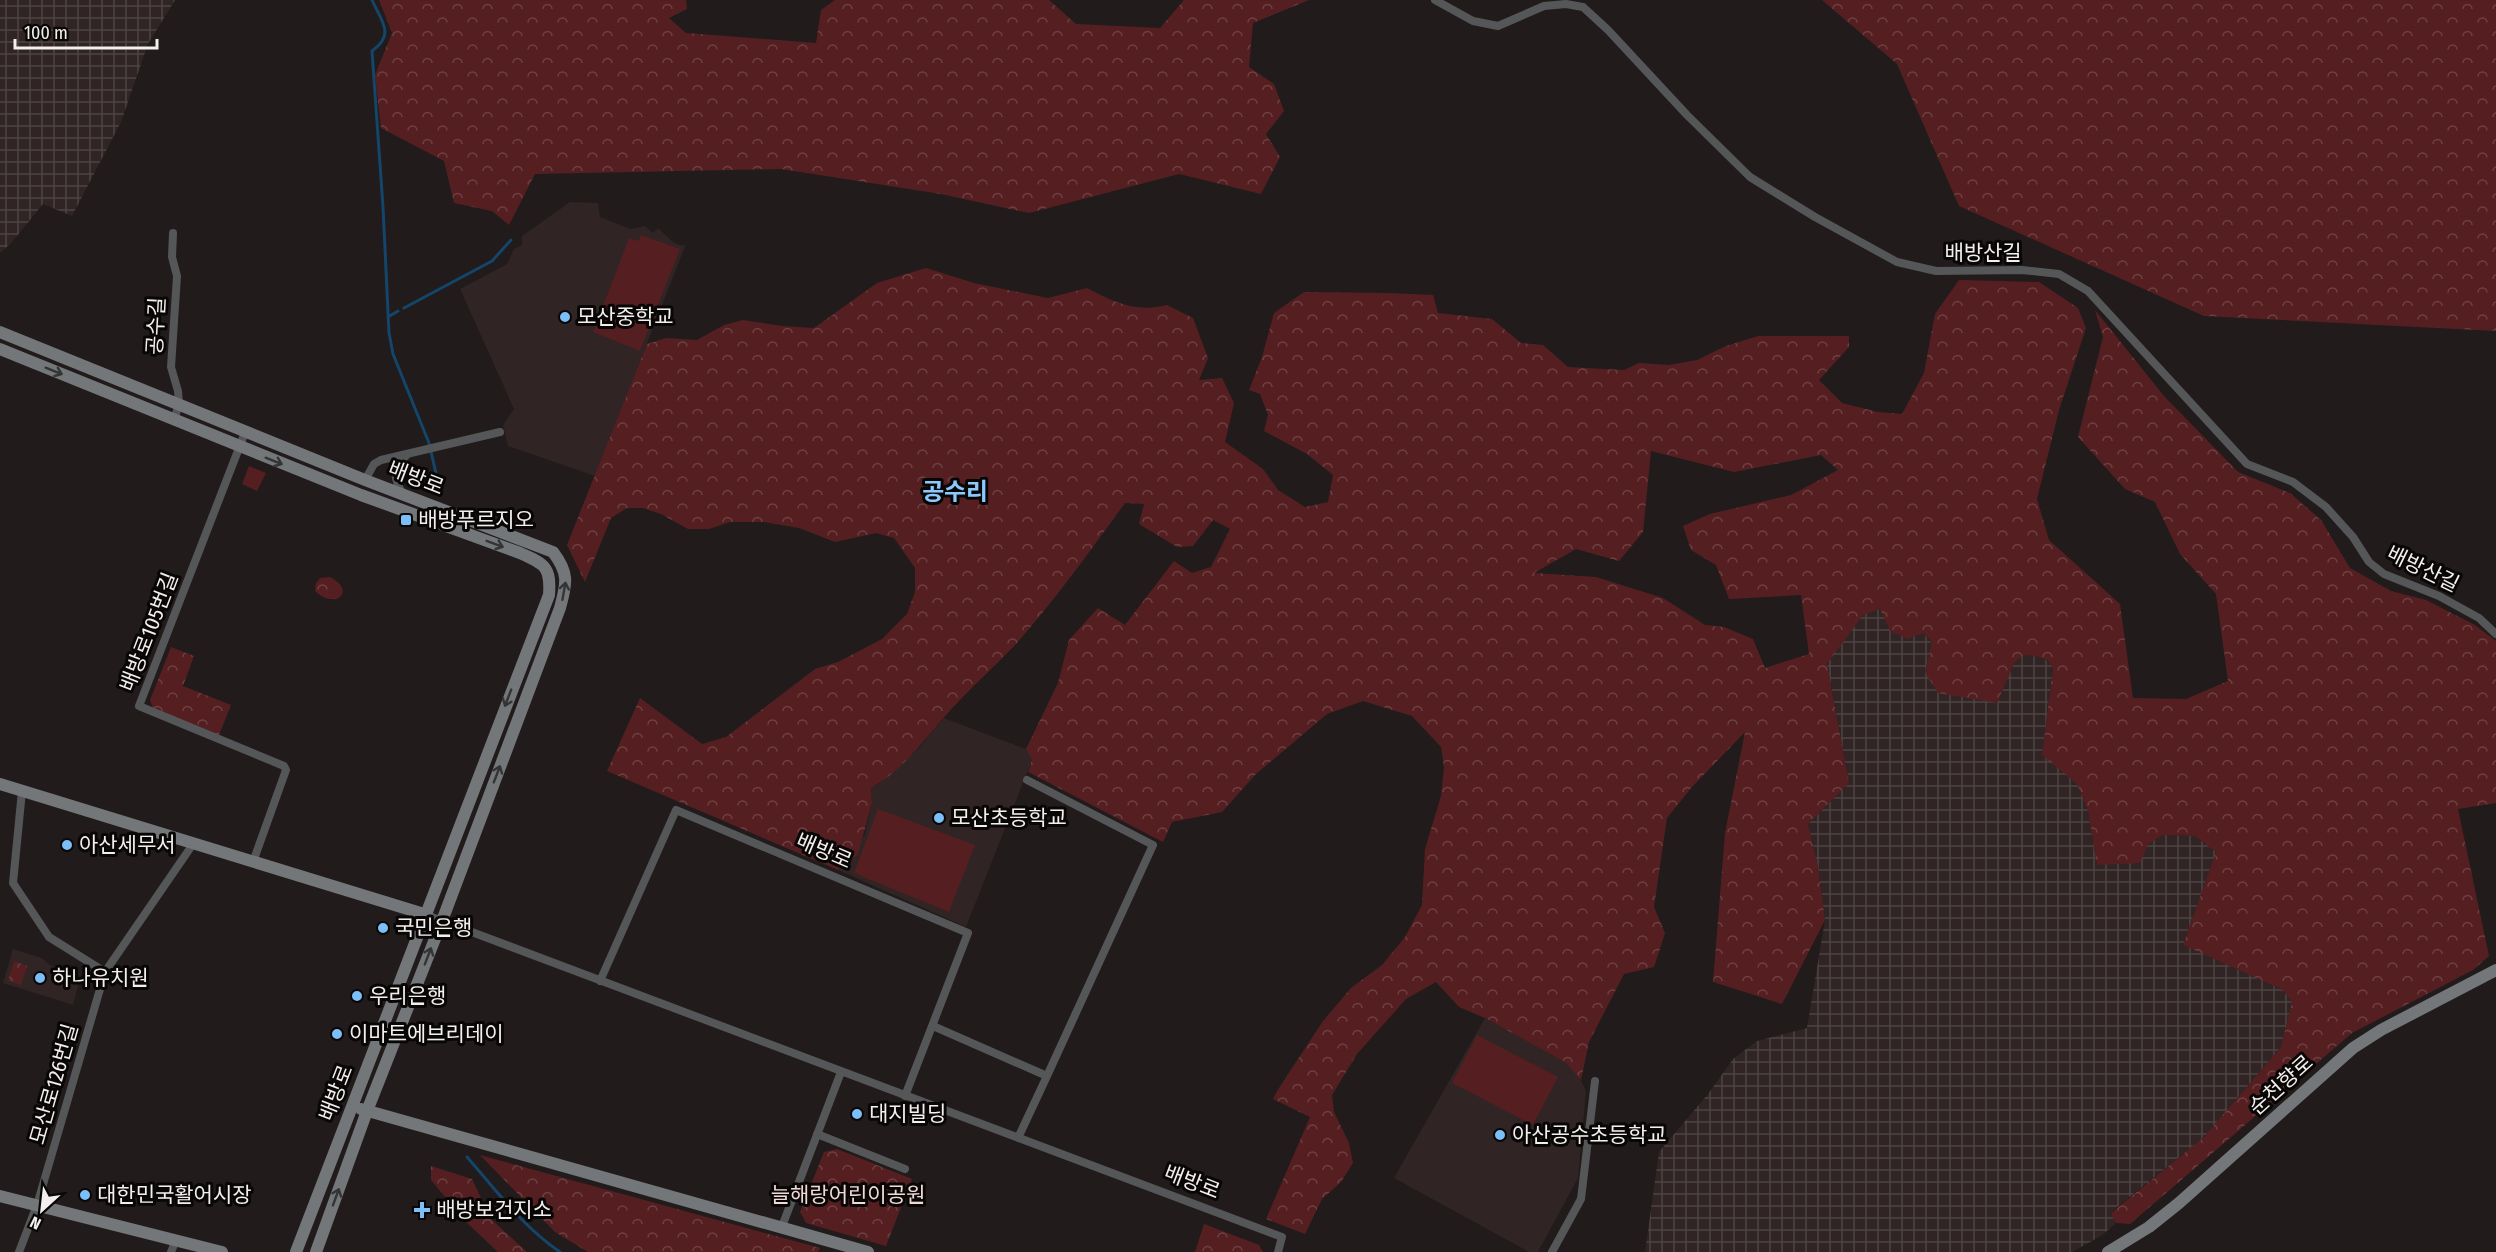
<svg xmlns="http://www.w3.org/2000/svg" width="2496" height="1252" font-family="'Fira Sans Condensed','Noto Sans KR',sans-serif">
	<defs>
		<pattern id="industrial-grid" width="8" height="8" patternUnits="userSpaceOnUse" patternTransform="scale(1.5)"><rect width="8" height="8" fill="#302424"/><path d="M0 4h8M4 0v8" fill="none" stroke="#4e4444"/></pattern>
		<pattern id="forest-crowns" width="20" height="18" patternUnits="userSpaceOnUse" patternTransform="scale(1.5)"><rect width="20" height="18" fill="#551f21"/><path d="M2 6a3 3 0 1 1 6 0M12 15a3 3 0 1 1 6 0" fill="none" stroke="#6e4042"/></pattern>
	</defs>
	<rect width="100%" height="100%" fill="#211b1b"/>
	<path fill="#302424" d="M570,202L598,203L600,217L631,229L645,226L653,233L658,228L673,242L682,246L686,244L595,476L508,446L503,425L514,409L460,289L507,264L514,249L522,245V236Z
		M944,718L1026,749L1032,760L966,927L838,870L846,864L865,834L872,803L871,788L880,783L918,749Z
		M13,949L42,958L50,965L68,971L78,986L73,1005L3,983Z
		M1485,1018L1566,1062L1581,1080L1586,1091L1578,1178L1538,1252H1529L1394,1178Z"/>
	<path fill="url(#industrial-grid)" d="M0,0H175L148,44L121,122L72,216L43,204L12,242L0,253Z
		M1880,609L1923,633L1932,643L1925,672L1997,703L2014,663L2024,655L2042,657L2051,664L2053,668L2042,755L2077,783L2088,811L2097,865L2148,844L2163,835L2195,836L2216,852L2183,945L2283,990L2292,1002L2281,1047L2204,1137L2111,1212L2116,1223L2101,1236L2072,1252H1645L1659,1152L1708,1094L1733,1059L1757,1041L1807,1028L1825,920L1818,867L1808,824L1849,783L1827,664L1863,614Z"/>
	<path fill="url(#forest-crowns)" fill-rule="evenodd" d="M379,0H686L687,9L669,18L686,33L816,43L821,10L835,0H1049L1076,24L1160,28L1184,0H1309L1253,23L1249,67L1274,84L1284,111L1266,134L1280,157L1261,194L1179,174L1029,213L941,194L781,169L535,174L509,225L492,211L454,203L444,161L381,128L375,75L392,33Z
		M1822,0H2496V331L2204,316L1959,206L1897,64Z
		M926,268L974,283L1048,298L1087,288C1114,302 1135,313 1167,305L1193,318L1208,358L1199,380L1222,378L1234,403L1225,442L1263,469L1278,490L1305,507L1328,502L1333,475L1307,454L1264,431L1268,415L1260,394L1249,390L1262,357L1274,313L1304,292L1388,293L1433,295L1438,313L1492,319L1521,343L1543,345L1568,367L1624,370L1639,363L1669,365L1697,360L1726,346L1758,336H1849V347L1819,380L1842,403L1878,412L1902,414L1924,373L1935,314L1959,280L2039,282L2078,308L2086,328L2059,410L2037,499L2049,540L2120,604L2133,698L2186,699L2228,681L2216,594L2180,554L2155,502L2125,489L2078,437L2103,337L2095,310L2164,396L2238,472L2290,493L2321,520L2350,568L2391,591L2426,600L2475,625L2496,641V803L2458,809L2489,956L2473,970L2352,1033L2130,1224L2116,1223L2111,1213L2204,1137L2281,1047L2292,1002L2283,990L2183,945L2216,852L2195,836L2163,835L2148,844L2140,863L2097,865L2088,811L2077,784L2042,755L2053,668C2048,656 2035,656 2024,655L2014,663L1997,703L1938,693L1925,672L1932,642L1923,633L1908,639L1890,631L1880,609L1863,615L1827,664L1849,783L1808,824L1818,867L1825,920L1782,1004L1713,982L1725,833L1745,732L1691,788L1667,818L1654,907L1665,933L1654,967L1624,974L1589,1042L1581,1080L1565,1062L1485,1018L1459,1007L1436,982L1406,999L1357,1054L1332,1095L1334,1112L1349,1143L1353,1163L1341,1182L1322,1199L1305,1234L1266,1219L1310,1117L1273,1099L1277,1091L1323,1021L1351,988L1382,965L1405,937L1422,905L1425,849L1441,796L1444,767L1441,747L1412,716L1363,701L1327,714L1256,774L1222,812L1172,822L1163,842L1028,772L1032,760L1026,749L1058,683L1069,640L1098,608L1125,625L1174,561L1192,573L1211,567L1230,529L1213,520L1193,546L1177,547L1139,524L1144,504L1125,503C1090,551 1055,600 1016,644C997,664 977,682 958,702C930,731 907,768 871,788L872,803L858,854L838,870L607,771L640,698L702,744L726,737L815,669L838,662L882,639L907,614L915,592V568L894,538L876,533L835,542L799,528L764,522H730L709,529H688L661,514L643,508H627L611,518L585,582L567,545L647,344L666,338L697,340L724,325L743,320L782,326L814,328L877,283ZM1651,451L1734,472L1821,455L1838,470L1791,495L1710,514L1683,526L1691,550L1716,565L1729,599L1801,595L1809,654L1765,668L1753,639L1724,627L1705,625L1663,598L1596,577L1534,573L1576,549L1619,561L1643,532Z
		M330,577C358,592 334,610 315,591L316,583L320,578Z
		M171,647L194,656L183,686L231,705L219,735L153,709L150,700Z
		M14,961L27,966L21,985L8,981Z
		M837,1149L912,1179L886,1246L806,1223L800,1212L824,1152Z
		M480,1155L820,1248L818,1252H588L555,1232Z
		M431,1166L472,1179L491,1219L527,1252H498L465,1221L431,1180Z
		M1204,1224L1259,1245L1263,1252H1195Z"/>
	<path fill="#551f21" d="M641,235L680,249L640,351L593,332L629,238L639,241Z
		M249,466L266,473L257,491L242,484Z
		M878,809L975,845L949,912L854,873Z
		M1477,1035L1558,1077L1533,1125L1452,1083Z"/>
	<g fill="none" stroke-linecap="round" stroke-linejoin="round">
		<path stroke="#14456b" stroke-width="3" d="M372,0C381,21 396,34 372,51L383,207L389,333L393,354L429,443L440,491
			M404,308L492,261L511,240
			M388,317L398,311
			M467,1157C496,1190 523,1227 560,1252"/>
		<path stroke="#545658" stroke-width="8" d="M1435,0L1473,21L1498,26L1544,6L1566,4L1583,7L1608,30L1687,115L1750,177L1815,217L1897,262L1936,271L2022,270L2059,274L2088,291L2247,464L2293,482L2326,507L2353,537L2369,562L2384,574L2439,596L2479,618L2496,634
			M173,233L172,257L177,276L171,367L178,391L179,404L174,420
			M246,430L139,706L284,766L286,770L253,862
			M365,480L374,464L381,460L500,432
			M403,494C394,479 391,468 406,456
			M22,791L13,883L49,937L105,972
			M424,914L1282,1237L1278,1252
			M600,981L676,810L968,933L905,1096
			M933,1026L1047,1076L1153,845L1027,780
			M817,1134L905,1169
			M1018,1138L1047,1076
			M781,1229L841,1072
			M19,1252L37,1205L105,972L193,844
			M171,1252L176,1240
			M1552,1252L1581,1199L1595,1081"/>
		<path stroke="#74777a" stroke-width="12" d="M0,332L365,480L553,552C569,573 567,583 560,608L442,921L367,1111L316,1252
			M0,349L361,495L520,553C545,564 551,567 549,595L296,1252
			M0,784L424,914
			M361,1109L868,1252
			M0,1196L222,1252
			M2108,1252L2149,1227L2179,1203L2353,1048L2381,1030L2496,970"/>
	</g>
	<defs><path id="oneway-shaft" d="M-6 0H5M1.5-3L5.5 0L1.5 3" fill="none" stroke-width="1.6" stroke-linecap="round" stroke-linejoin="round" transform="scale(1.5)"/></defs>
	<g stroke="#343434">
		<use href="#oneway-shaft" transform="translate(54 371) rotate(22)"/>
		<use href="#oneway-shaft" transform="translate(274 461) rotate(22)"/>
		<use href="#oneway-shaft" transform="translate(495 544) rotate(20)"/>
		<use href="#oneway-shaft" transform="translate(564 591) rotate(-80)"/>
		<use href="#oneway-shaft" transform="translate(508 698) rotate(111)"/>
		<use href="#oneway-shaft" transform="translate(497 774) rotate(-69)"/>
		<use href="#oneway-shaft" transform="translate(428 956) rotate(-69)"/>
		<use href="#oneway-shaft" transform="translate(336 1197) rotate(-70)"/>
	</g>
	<g fill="#7bbef8" stroke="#090706" stroke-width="2">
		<circle cx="565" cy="317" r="6"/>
		<rect x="400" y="514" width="12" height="12" rx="3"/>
		<circle cx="939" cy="818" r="6"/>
		<circle cx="67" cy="845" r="6"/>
		<circle cx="383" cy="928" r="6"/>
		<circle cx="40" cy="978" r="6"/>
		<circle cx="357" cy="996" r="6"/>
		<circle cx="337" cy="1034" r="6"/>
		<circle cx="857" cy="1114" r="6"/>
		<circle cx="1500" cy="1135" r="6"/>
		<circle cx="85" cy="1195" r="6"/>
		<path d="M419 1201h6v6h6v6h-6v6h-6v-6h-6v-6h6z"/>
	</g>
	<g text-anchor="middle" stroke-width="6" stroke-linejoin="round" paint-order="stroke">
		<g font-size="21" fill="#f3efee" stroke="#090706">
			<text x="1983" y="260">배방산길</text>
			<text transform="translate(156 326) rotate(-87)" y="7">공수길</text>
			<text transform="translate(416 478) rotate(21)" y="7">배방로</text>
			<text transform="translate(2423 569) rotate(26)" y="7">배방산길</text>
			<text transform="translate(149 632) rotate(-69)" y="7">배방로105번길</text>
			<text transform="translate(824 851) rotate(23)" y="7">배방로</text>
			<text transform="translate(54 1084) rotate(-74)" y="7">모산로126번길</text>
			<text transform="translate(2281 1085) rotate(-42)" y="7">순천향로</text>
			<text transform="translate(336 1093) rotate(-69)" y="7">배방로</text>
			<text transform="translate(1192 1182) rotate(21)" y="7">배방로</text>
		</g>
		<g font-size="21" fill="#f3efee" stroke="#090706" text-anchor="start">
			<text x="577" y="324">모산중학교</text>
			<text x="418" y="527">배방푸르지오</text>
			<text x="951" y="825">모산초등학교</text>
			<text x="79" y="852">아산세무서</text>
			<text x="395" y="935">국민은행</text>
			<text x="52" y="985">하나유치원</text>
			<text x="369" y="1003">우리은행</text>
			<text x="349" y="1041">이마트에브리데이</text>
			<text x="869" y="1121">대지빌딩</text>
			<text x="1512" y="1142">아산공수초등학교</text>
			<text x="97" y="1202">대한민국활어시장</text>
			<text x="436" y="1217">배방보건지소</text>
		</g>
		<g font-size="21" fill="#f1d9d8" stroke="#090706">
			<text x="848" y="1202">늘해랑어린이공원</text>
		</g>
		<g font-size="24" font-weight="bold" fill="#8ac8fe" stroke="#090706">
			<text x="955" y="500">공수리</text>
		</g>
	</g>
	<g transform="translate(42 1210) rotate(207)" stroke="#090706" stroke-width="4.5" paint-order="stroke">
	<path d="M0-4.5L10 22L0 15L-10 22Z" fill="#f3efee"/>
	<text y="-9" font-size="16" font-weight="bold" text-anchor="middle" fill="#f3efee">N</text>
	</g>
	<path d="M15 39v9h142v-9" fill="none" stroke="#f3efee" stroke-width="3"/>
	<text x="24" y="39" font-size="18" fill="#f3efee" stroke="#090706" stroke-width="4.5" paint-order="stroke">100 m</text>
</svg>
